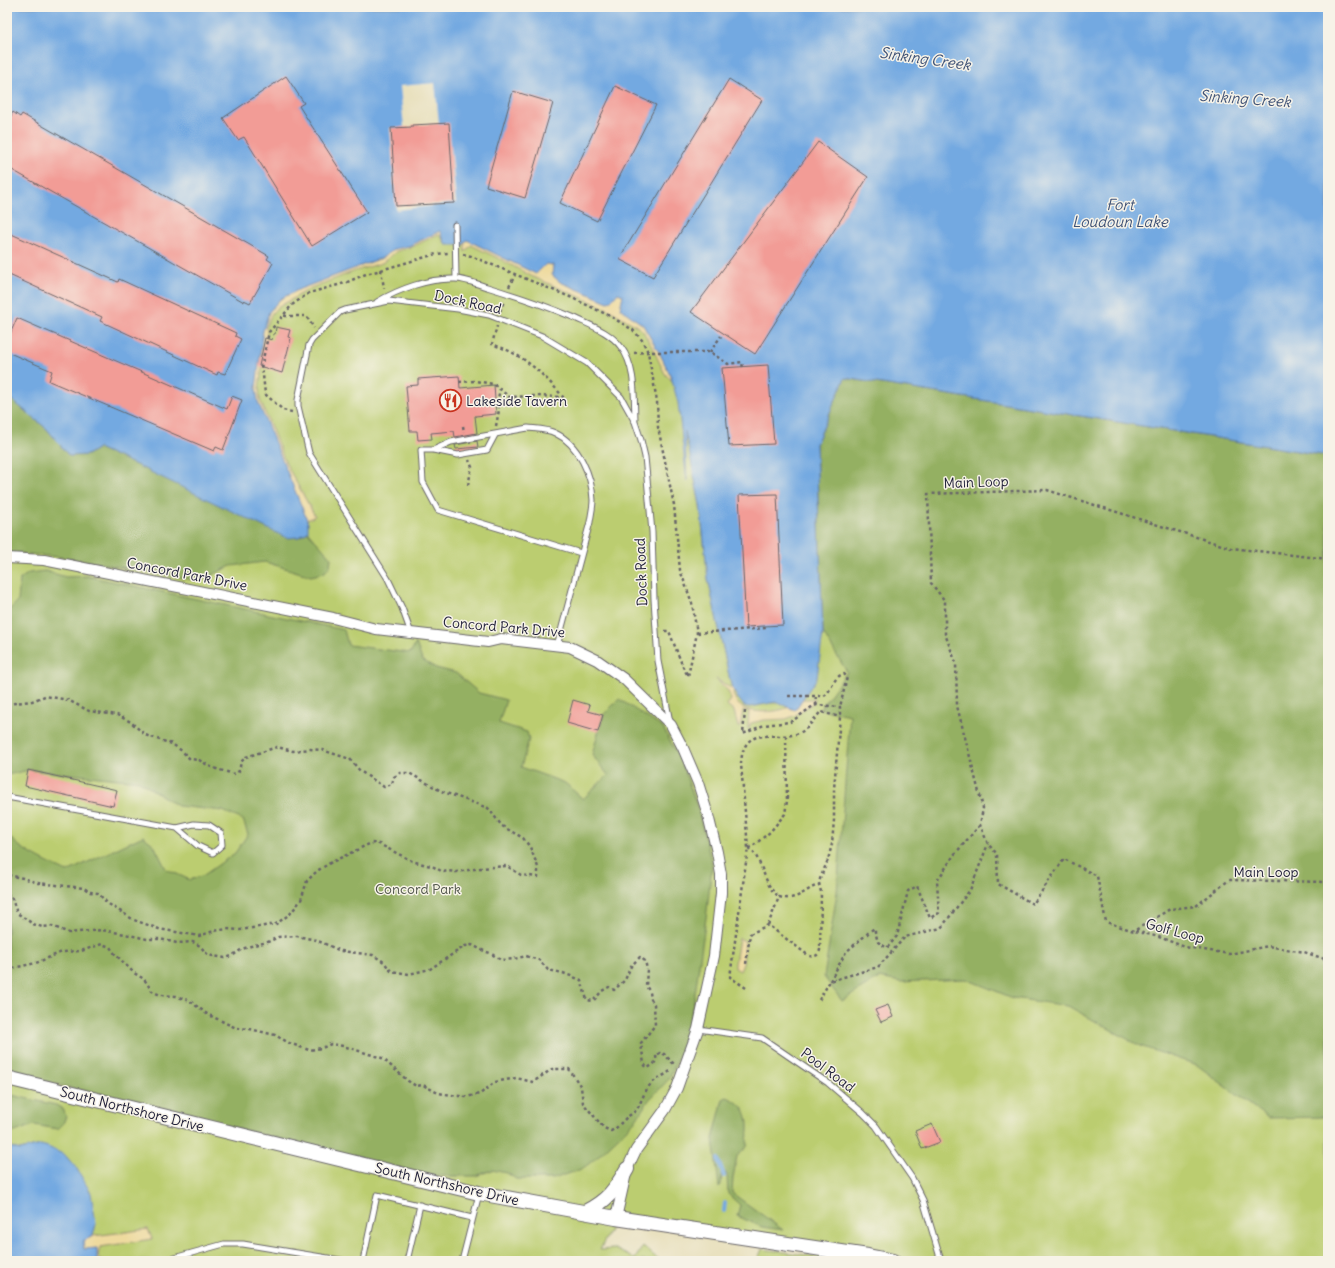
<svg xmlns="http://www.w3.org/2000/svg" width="1335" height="1268" font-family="Delius,sans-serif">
	<rect width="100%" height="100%" fill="#f7f3e8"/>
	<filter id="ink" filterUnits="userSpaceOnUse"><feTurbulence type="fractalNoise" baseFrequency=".025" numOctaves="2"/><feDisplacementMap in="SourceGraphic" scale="8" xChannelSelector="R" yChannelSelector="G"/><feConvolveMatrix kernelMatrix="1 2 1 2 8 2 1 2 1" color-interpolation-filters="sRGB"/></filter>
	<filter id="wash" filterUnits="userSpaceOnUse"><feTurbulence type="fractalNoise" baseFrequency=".012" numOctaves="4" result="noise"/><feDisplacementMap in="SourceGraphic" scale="16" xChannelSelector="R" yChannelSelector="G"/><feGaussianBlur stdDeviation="0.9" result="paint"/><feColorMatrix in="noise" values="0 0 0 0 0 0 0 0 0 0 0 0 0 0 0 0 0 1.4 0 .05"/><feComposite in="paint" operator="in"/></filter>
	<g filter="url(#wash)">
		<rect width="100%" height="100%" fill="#e9e1bf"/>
		<path fill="#bbcd70" stroke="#6e7856" d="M441,227L659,319L688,441L700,505L708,579L731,685C750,726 756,695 783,705L816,444L1328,456V1261H882L616,1218L600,1250L615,1249L635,1259L643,1246L660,1261H87L41,1145L20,1150L7,1146V396L47,429L252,407L266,306Z
			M762,1249L814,1256L840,1261H757Z"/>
		<path fill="#94b062" stroke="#5b694e" d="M845,378L1328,456V1117L1268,1118L1197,1065L1140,1046L1068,1006L1013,998L966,979L901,982L879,978L842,1001L824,977L837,892L850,715L820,709L847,672L823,633L816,444Z
			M7,396L47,429L69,456L87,455L98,448L299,537L308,532L331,558L330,566L324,573L311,576L265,562L231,566L200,581L68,558L19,553L7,554Z
			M45,571L66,577L87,576L344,630L348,645L410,653L416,643L422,660L436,668L456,673L479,693L506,700L499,723L527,732L529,739L521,767L565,783L583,799L608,775L592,755L603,715L619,699L663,728L681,761L697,806L712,864L707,911L694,1000L685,1041L669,1079L649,1100L634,1122L595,1159L582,1169L553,1179H516L507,1173L492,1170L476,1176H432L7,1072V833C16,849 50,864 67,872L143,836L154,845L166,869L190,880L204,875L235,853L248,834L243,820L223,811L178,806L139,781L29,770L7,775V612L18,601L20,579L29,573Z
			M7,1094L56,1105L63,1109L66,1116L63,1124L58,1129L34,1125L12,1133L7,1132Z
			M727,1097C753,1108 748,1124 747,1147L737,1156L733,1178L732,1193L783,1230L762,1227L737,1216L740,1205L728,1194L727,1176L726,1173H722L721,1185L719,1187L713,1139L723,1099Z"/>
		<path fill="#eeda9e" stroke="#887e6c" d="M447,224L446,245L440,235H436L412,247L397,251L382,263L355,271L311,288L277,308L272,313L266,327L267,332L259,388L260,400L286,464L315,516L307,520L308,524L252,407L257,323L293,286Z
			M464,227L563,262L644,307L673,382L665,374L652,347L643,331L635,325L606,308L533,277L502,260L471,245L465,252Z
			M716,679L734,690L733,694C735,698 736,702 739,705C752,715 780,713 793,705C796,704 798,701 800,699H814V702L794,716L786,719L764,720L751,723L748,729L749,711L743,710L740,727H738L734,711L727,705L731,700C728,687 724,688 716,679Z
			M739,938L745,941L743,964L740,971L735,968V964Z
			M148,1229L152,1239L100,1247L98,1257L101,1261H87L84,1250L83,1241L93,1236Z"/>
		<path fill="#73a9e1" stroke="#4a668e" d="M7,7H1328V456L845,378L816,444L823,633L817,678L795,710L776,702L750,707L744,706L737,697L731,685L708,579L700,505L685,431L687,482L678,403L671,377L661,356L643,325L620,308L623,295L618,293L611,301L608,302L560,282L552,275L553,265L546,264L536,274L467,240L463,245H446L440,231L409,246L395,249L382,258L300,289L280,299L269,312L263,331L256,388L258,402L306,517L308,524V532L299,537L287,538L132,463L98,448L87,455L69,456L47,429L7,396Z
			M41,1145L48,1147L65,1155L77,1169L91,1193L96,1224L93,1236L83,1241L84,1249L97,1248V1261H7V1146L20,1150Z"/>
		<path fill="#e9e1bf" d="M435,83L439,124L449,123L456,203L396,210L390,128L404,127L400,86Z"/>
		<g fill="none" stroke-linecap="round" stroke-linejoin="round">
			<path stroke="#73a9e1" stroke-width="4" d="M718,1159L724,1176
				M724,1211L725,1203"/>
		</g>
		<g id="blocks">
			<path fill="#f29c96" d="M286,76L304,103L299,106L367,212L312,246L244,137L238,140L223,118Z
				M729,79L762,100L653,277L619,259Z
				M615,86L656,105L597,221L560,203Z
				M513,91L553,103L525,198L486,186Z
				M13,112L20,117L22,114L269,256L267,259L273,263L250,303L244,300V302L7,167V123Z
				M449,123L454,203L396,206L391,128L412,127V125Z
				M818,142L868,177L755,354L691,312Z
				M7,232L118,282L119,279L236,333L235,336L241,339L225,374L218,372L217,375L100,321L102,317L7,274Z
				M17,318L227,409L232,396L242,400L223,450L216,447L214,451L49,381L52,371L7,352V341Z
				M276,327L290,330L288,337L291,338L282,373L259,366L265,338L272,340L273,334H275Z
				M768,365L774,444L729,446L722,368Z
				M459,376L460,388L494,385L496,414L475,416L477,433L455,437L454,431L431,433L432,439L418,440L417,431H410L406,386L418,385V379Z
				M477,441L478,447L456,449L455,445Z
				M777,494L783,625L746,627L739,495Z
				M573,700L590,705L588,711L603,715L598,732L567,723Z
				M28,770L117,790L113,806L25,786Z
				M888,1005L893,1017L881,1022L875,1010Z
				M932,1124L940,1142L922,1149L915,1131Z"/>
		</g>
	</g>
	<g filter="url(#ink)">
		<use href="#blocks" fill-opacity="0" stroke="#686569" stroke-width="1"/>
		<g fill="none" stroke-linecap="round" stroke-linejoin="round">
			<defs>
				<path id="lane" d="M455,225L456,279
					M377,302C399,289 429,278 455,279C465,279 477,284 487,287C517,296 546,306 575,318C592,326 610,332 621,347C636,367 634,396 635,420
					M495,435L487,450L458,455L433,450H421L423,482L438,510L581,553
					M433,450L451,442L528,428C537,429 547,429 555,433C579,444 592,476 593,500C593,507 591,515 590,522L557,646
					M411,633L402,608L388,579L309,453L298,406V400L309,345L312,340L340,312L345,310L389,301L458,309L489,315L542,336L587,363L621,397L635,422L641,440L645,457L652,532L654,599L658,661L670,722
					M7,797L177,828L194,824L209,825L221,833L222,845L213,853L198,846L177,828
					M698,1029L762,1038L828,1083L863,1113L876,1126L912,1178L923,1200L941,1261
					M163,1261L224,1244H243L346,1261
					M363,1261L377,1195L472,1218
					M407,1261L420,1205
					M462,1261L479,1194"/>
				<path id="street" d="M7,558L44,560L333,618L376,629L488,642L501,639L570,647L597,660L624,679L671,725L683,748L698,783L708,815L717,852L721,874V893L714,956L698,1029L677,1088L665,1110L636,1150L627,1169L616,1218"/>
				<path id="secondary" d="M7,1078L479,1193L616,1218L868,1256L893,1261
					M585,1212C607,1201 615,1190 627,1169"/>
			</defs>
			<use href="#lane" stroke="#686569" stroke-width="7"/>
			<use href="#street" stroke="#686569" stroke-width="12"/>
			<use href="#secondary" stroke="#686569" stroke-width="16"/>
			<path stroke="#686569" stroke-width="2.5" stroke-dasharray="3 3" stroke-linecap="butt" d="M463,254L471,256L570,297L610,316L633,330L642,340L648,352L657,401L658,427L674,505L680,570L692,603L697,633L688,676L683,667L669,631H665
				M381,270L436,254L448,253
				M509,287L515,275
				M500,311L504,301
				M284,316H306L314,328
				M710,352L721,336
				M634,353L648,352H710L728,364L742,362L743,369
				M459,382L475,381L494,384L509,397L535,396L563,397C549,380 533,364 513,353C506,349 499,347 492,344L497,326
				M292,412L283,410L265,394L263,375L261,368L269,332L292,305L309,293L345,283L366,274L381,270L384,288
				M463,426L464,432
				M496,426L499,410L498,398L500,390
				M468,485L472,467L469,460
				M1328,559L1231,548L1047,490L928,494L931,583L945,601V634L956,663L957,706L983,808L980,825L988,844L997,854L998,884L1033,904L1064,859L1097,876L1106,922L1134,931L1170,909L1196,906L1229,880L1328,882
				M697,633L767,628
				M788,696H824C832,691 833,676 844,674L847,677L840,707
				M816,697L815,702L817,705
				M7,704L32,701L45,696L68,700L89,711L117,715L131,722L145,735L172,744L182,751L190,759L199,760L213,768L234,774L239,771L241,762L246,757L277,747L293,751L310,749L322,750L350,759L360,771L384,787L392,784L394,777L400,773H409L441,791L488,808L502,826L523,838L530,847L538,867V877L521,875L507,866L481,868L456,872L448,871L443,872L434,867L412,861L379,844L371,843L330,863L317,871L307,881L301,900L290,914L276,924L240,930L227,929L214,931L199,936L159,929L134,920L107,903L98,893L90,892L84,888L38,883L23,878L7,875
				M745,711L743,734L764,725L790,722L795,719L813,706L817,705L840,707V717L834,789V820L832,844L828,860L820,879L819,883L821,892L820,950C818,956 815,957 809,956L768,925L750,934L746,964
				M748,848L754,845L770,832L785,814L787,801L786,735
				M748,848C760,854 763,878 772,890C774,892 776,894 779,897
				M7,894L11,896L17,913L33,924L42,927L52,926L69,933L102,930L125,934L147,939H160L177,943L193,942L200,946L208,955L225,958L232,956L242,949L254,945L268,942L278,937L297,936L316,940L341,951L373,955L384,962L391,971L409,974L430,969L465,946L472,945L484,951L490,953L501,960L514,959L526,956L539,960L548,970L563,973L581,980L587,1000L593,1001L602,991L609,987L614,990L625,980L631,966L640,957L645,961L647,969L646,986L650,992L651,999L654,1004L655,1025L641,1043L644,1064L647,1068C654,1065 657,1062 656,1055L662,1052L675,1065
				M768,925L779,897C799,902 804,889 819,885
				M1135,931L1159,937L1185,947L1230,954L1268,946L1304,952L1328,960
				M7,966L13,968L36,963L62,952L81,951L102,944L110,947L115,954L134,973L144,979L152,991L160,995L176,996L190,1001L207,1014L236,1028L250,1029L275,1035L289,1043L309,1050L322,1048L331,1044L343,1046L382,1058L408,1081L416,1086L423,1085L438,1093L466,1097L480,1094L495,1082L516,1078L533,1082L552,1069H569L581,1087L583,1103L604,1128L611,1131C618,1128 620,1123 625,1119C629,1115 634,1113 637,1109C642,1101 644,1091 651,1084C656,1078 665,1076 671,1070
				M830,981L846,952L874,928L878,942L887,948L897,936L908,891L917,886L930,918L939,913L937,881L954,855L980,825
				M746,988L730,977L748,848L741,764C743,720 779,744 801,732C809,728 814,718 821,712L840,717
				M819,1000L830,981L878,967L905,937L941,928L970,890L988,844"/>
			<use href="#lane" stroke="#fff" stroke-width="5"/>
			<use href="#street" stroke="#fff" stroke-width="10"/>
			<use href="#secondary" stroke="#fff" stroke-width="14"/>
		</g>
	</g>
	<defs>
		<symbol id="restaurant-ring" viewBox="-11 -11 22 22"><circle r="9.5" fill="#f7f3e8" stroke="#c8321e" stroke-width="1.5"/><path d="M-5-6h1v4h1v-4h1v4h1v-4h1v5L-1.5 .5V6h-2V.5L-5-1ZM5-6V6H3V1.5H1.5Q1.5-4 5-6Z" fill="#c8321e"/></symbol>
	</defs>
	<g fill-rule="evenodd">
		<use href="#restaurant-ring" x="438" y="388" width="25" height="25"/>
	</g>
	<g text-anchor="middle" stroke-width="3" stroke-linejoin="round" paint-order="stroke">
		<g font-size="14" fill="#22223b" stroke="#f7f3e8">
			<text transform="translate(468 302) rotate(12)" y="5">Dock Road</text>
			<text transform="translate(976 482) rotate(-2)" y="5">Main Loop</text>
			<text transform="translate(641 572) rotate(-92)" y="5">Dock Road</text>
			<text transform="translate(187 574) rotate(11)" y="5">Concord Park Drive</text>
			<text transform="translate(504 627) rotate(5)" y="5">Concord Park Drive</text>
			<text x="1266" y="877">Main Loop</text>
			<text transform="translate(1175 931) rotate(15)" y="5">Golf Loop</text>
			<text transform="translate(828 1070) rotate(37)" y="5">Pool Road</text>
			<text transform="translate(132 1109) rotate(14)" y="5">South Northshore Drive</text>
			<text transform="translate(447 1184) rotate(13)" y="5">South Northshore Drive</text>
		</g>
		<g font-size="14" fill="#22223b" stroke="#f7f3e8" text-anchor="start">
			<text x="466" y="406">Lakeside Tavern</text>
		</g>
		<g font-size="14" fill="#50554b" stroke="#f7f3e8">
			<text x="418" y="894">Concord Park</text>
		</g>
		<g font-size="15" font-style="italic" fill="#3e5175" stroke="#f7f3e8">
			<text transform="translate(925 59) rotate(8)" y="5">Sinking Creek</text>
			<text transform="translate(1245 99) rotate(4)" y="5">Sinking Creek</text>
			<text x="1120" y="210">Fort<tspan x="1120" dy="17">Loudoun Lake</tspan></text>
		</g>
	</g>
	<rect width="1335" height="1268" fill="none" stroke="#f7f3e8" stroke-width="24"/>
</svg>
